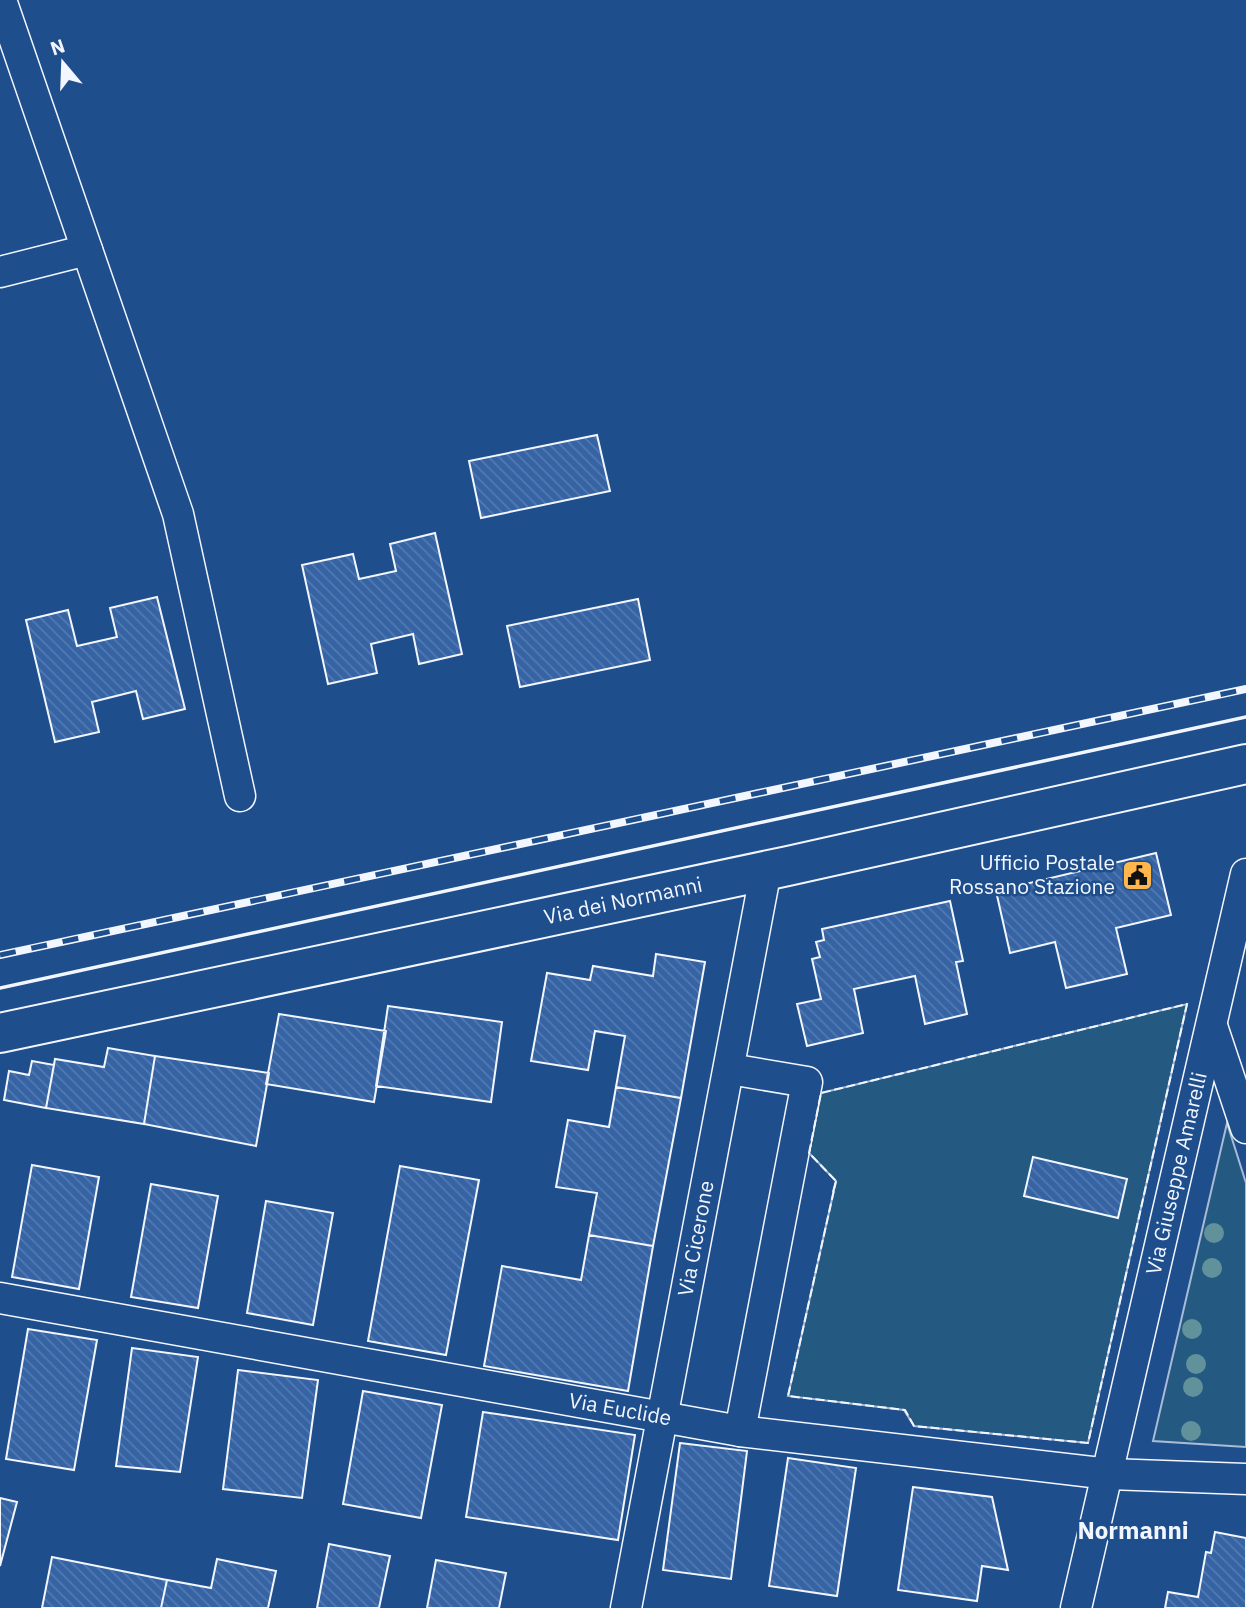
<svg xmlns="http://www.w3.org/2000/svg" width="1246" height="1608" font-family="'IBM Plex Sans',sans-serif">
	<defs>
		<pattern id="building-back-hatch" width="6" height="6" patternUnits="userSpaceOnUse" patternTransform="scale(1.75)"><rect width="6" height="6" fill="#3563a3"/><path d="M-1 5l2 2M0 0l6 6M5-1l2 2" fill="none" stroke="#537ab1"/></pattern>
	</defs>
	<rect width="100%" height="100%" fill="#1f4e8c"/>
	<path fill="#245a82" stroke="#a8bbd7" stroke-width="2" d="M1187,1004L1088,1443L914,1426L904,1410L788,1396L836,1181L809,1153L821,1093Z
		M1227,1123L1246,1183V1447L1153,1441Z"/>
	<path fill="url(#building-back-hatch)" stroke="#f2f6ff" stroke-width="2" d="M597,435L610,491L481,518L469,461Z
		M435,533L462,654L419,664L413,634L371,644L377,673L328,684L302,565L353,554L359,579L396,571L390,544Z
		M157,597L185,709L143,719L136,691L92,702L99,732L55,742L26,620L68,610L77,646L117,637L110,608Z
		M638,599L650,660L520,687L507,626Z
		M1156,853L1171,915L1116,928L1127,974L1066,988L1055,942L1010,953L996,891Z
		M950,901L963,961L956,962L967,1014L925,1024L915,976L854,989L863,1033L807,1046L797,1004L821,999L812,959L820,957L816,942L824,940L822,929Z
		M656,954L705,962L681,1098L616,1087L625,1036L595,1031L588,1070L531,1061L547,973L590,980L593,966L653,976Z
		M388,1006L502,1022L491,1102L376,1086Z
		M279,1014L386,1031L374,1102L266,1084Z
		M108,1048L155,1056L144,1124L46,1108L55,1059L104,1067Z
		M155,1056L269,1073L256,1146L144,1124Z
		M32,1061L54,1065L46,1108L4,1100L9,1071L29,1075Z
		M616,1087L681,1098L653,1246L589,1235L597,1193L556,1187L568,1120L609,1127Z
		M1033,1157L1127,1179L1118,1218L1024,1196Z
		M32,1165L99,1177L79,1289L12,1277Z
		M400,1166L479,1180L446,1355L368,1341Z
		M151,1184L218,1196L198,1308L131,1297Z
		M266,1201L333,1213L313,1325L247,1313Z
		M589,1235L653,1246L628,1391L484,1366L502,1266L581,1280Z
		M28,1329L97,1340L74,1470L6,1459Z
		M132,1348L198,1357L180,1472L116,1466Z
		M238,1370L318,1380L302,1498L223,1489Z
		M363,1391L442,1405L421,1518L343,1504Z
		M483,1412L635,1435L618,1540L466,1517Z
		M680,1443L747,1451L731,1579L663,1570Z
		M788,1458L856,1468L837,1596L769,1586Z
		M913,1487L992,1497L1008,1570L982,1566L977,1601L898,1590Z
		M0,1498L17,1502L0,1566Z
		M1215,1532L1246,1538V1608H1165L1168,1592L1198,1597L1206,1552L1211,1553Z
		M329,1544L390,1556L379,1608H317Z
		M52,1557L167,1580L161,1608H42Z
		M217,1559L276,1571L268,1608H161L167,1580L211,1588Z
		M436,1560L506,1573L499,1608H427Z"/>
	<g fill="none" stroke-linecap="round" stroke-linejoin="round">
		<defs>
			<g id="street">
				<path d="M1,0L178,514L240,796"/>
				<path d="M0,272L87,250"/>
				<path d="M1212,1026L1246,1128"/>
				<path d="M730,1069L807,1082L740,1431"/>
				<path id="s1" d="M0,1298L740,1431L1109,1474L1246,1479"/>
				<path id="s2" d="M626,1608L766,870"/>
				<path id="s3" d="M1076,1608L1246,874"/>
			</g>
			<g id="secondary">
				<path id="s4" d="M0,1033L788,866L1246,764"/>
			</g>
		</defs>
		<use href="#street" stroke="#f2f6ff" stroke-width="33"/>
		<use href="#secondary" stroke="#f2f6ff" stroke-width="42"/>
		<use href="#street" stroke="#1f4e8c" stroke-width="30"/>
		<use href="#secondary" stroke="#1f4e8c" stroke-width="38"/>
		<defs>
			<path id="rail" d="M0,955L1246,689"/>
		</defs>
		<use href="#rail" stroke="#f2f6ff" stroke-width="8"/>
		<use href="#rail" stroke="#1f4e8c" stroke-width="5" stroke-dasharray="16" stroke-linecap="butt"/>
		<path stroke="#f2f6ff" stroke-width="2" stroke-dasharray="9 3.5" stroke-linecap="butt" d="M833,1192L836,1181L809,1153L821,1093L1187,1004L1088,1443L914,1426L905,1410L788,1396L836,1181"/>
		<path stroke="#f2f6ff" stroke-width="3.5" d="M0,988L1246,717"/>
	</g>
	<g fill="#61919a">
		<circle cx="1214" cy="1233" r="10"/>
		<circle cx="1212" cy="1268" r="10"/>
		<circle cx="1192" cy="1329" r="10"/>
		<circle cx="1196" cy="1364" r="10"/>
		<circle cx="1193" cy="1387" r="10"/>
		<circle cx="1191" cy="1431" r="10"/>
	</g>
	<defs>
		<symbol id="civic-square" viewBox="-11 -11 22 22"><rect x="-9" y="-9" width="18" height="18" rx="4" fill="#ffb74d" stroke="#1f4e8c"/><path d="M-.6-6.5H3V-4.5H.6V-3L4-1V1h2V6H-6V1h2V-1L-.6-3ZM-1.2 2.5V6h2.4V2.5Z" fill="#111"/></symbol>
	</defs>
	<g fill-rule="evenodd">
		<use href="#civic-square" x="1120" y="858" width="35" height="35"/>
	</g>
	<g text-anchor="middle" stroke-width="5" stroke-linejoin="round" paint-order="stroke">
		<g font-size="21" fill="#f2f6ff" stroke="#1f4e8c" text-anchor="end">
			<text x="1115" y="870">Ufficio Postale<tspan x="1115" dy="24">Rossano Stazione</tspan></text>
		</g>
		<g font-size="21" fill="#f2f6ff" stroke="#1f4e8c">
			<text dy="7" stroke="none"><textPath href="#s4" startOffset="637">Via dei Normanni</textPath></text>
			<text dy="7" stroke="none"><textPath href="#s3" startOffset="446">Via Giuseppe Amarelli</textPath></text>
			<text dy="7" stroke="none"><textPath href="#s2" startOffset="376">Via Cicerone</textPath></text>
			<text dy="7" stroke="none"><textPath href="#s1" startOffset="630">Via Euclide</textPath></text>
		</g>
		<g font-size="24" font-weight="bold" fill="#f2f6ff" stroke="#1f4e8c">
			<text x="1133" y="1539">Normanni</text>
		</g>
	</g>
	<g transform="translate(63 63) rotate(341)" stroke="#1f4e8c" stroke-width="5" paint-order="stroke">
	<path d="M0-5L12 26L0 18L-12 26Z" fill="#f2f6ff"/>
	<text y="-10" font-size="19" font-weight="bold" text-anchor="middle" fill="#f2f6ff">N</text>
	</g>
</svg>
